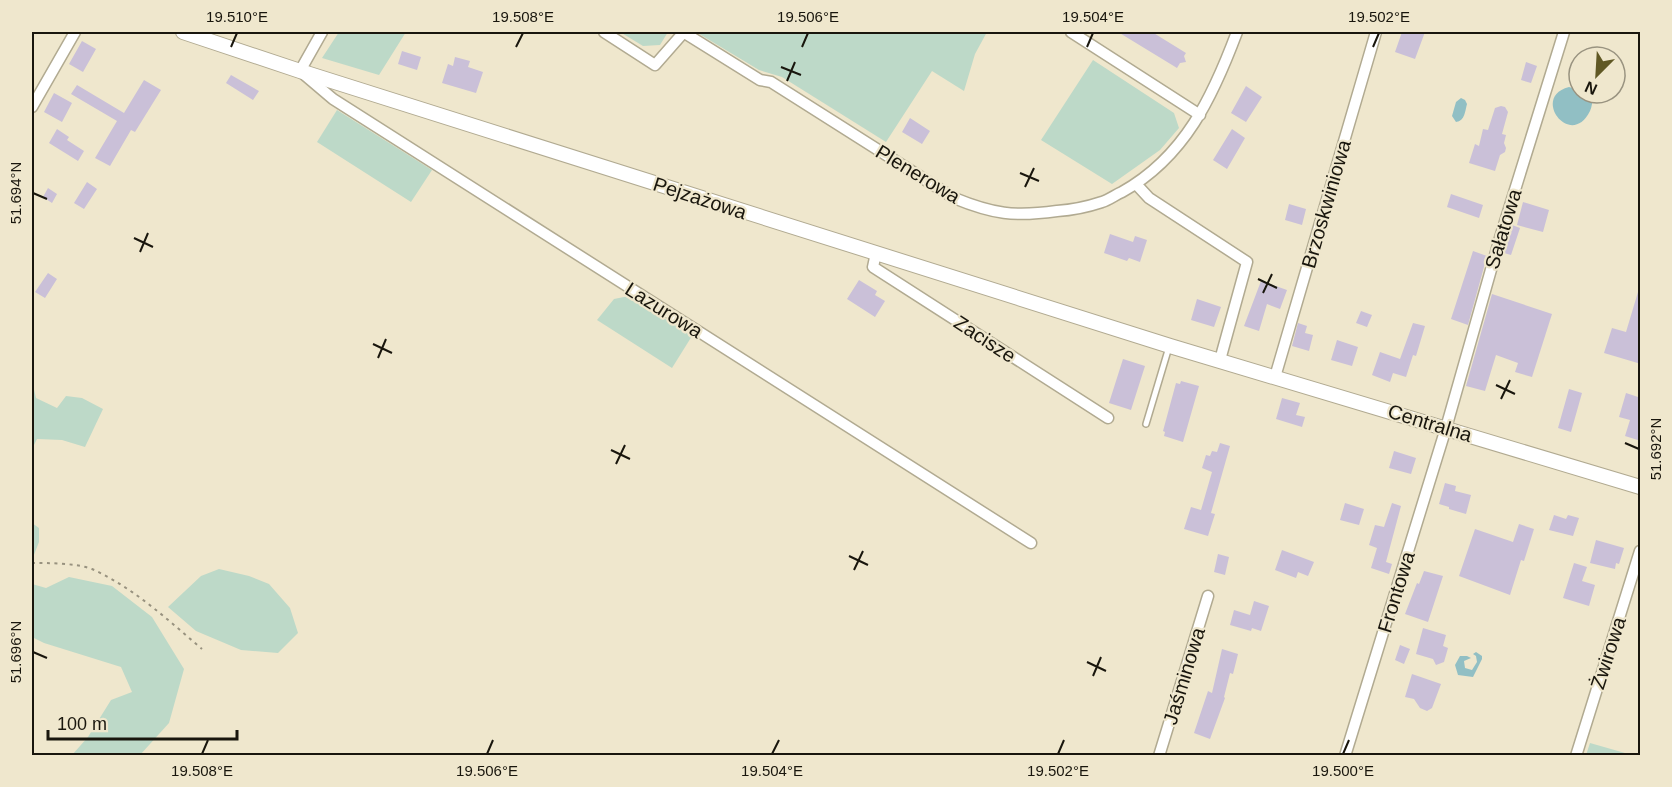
<svg xmlns="http://www.w3.org/2000/svg" width="1672" height="787" font-family="Arial,sans-serif">
	<rect width="100%" height="100%" fill="#efe7cd"/>
	<path fill="#bdd9c8" d="M339,32H406L379,75L322,58Z
		M620,32H668L660,45L643,46Z
		M696,32H987L975,54L964,91L932,71L886,142L782,77L759,70Z
		M1093,60L1174,113L1179,128L1160,150L1112,184L1041,140Z
		M337,110L432,170L411,202L317,142Z
		M629,296L692,336L672,368L597,320L614,299Z
		M32,381L36,398L57,408L66,396L82,398L103,409L85,447L62,440L37,439L32,449Z
		M32,523L39,528V542L32,560Z
		M219,569L249,576L269,584L290,608L298,633L278,653L241,650L196,631L168,607L201,576Z
		M69,577L112,586L152,617L184,669L169,723L140,755H72L88,737L111,700L132,692L121,667L44,643L32,637V584L46,588Z
		M1590,743L1632,755H1586Z"/>
	<path fill="#91bfc4" d="M1569,87L1579,90V93H1590L1593,97C1592,102 1592,107 1590,111C1571,150 1530,97 1569,87Z
		M1461,98L1465,100L1467,104C1465,111 1465,121 1456,122L1452,116L1456,102Z
		M1476,652L1482,656V659L1473,677L1458,675L1455,665L1460,656H1467L1471,658L1464,661L1465,668L1472,670L1477,662L1476,656L1473,654Z"/>
	<path fill="#cac0d8" d="M1118,32H1152L1186,53L1184,56L1186,62L1180,63L1177,68Z
		M1402,32H1425L1415,59L1395,52Z
		M82,41L96,49L83,72L69,64Z
		M402,51L421,57L417,70L398,64Z
		M455,57L470,61L468,67L483,72L476,93L442,83L448,64L453,66Z
		M1526,62L1537,66L1531,83L1521,80Z
		M231,75L259,91L253,100L226,83Z
		M144,80L161,90L135,132L131,130L110,166L95,158L117,121L71,94L77,85L124,113Z
		M1246,86L1262,97L1246,122L1231,113Z
		M54,93L72,103L62,122L44,112Z
		M1501,106L1505,107L1508,112L1502,134L1506,135L1504,143L1506,148L1505,152L1500,155L1495,171L1469,163L1475,144L1479,146L1483,129L1488,130L1495,108Z
		M910,118L930,131L922,144L902,132Z
		M57,129L69,137L67,140L84,151L78,161L49,143Z
		M1232,129L1245,138L1227,169L1213,160Z
		M87,182L97,189L84,209L74,203Z
		M48,188L57,194L52,203L43,197Z
		M1451,194L1483,205L1479,218L1447,207Z
		M1523,202L1549,210L1543,232L1517,225Z
		M1289,204L1306,209L1302,225L1285,220Z
		M1512,225L1520,228L1511,255L1504,253Z
		M1110,234L1133,242L1135,236L1147,240L1140,262L1129,258L1127,261L1104,253Z
		M1473,251L1487,256L1468,325L1451,319Z
		M48,273L57,279L45,298L35,292Z
		M859,280L877,291L875,295L885,301L875,317L847,299Z
		M1261,281L1287,290L1280,309L1267,304L1259,331L1244,326Z
		M1638,292L1641,293V364L1604,353L1612,328L1626,332Z
		M1492,294L1552,314L1532,377L1515,372L1518,363L1496,355L1485,391L1466,386Z
		M1197,299L1221,307L1214,327L1191,320Z
		M1361,311L1372,315L1367,327L1356,323Z
		M1298,323L1307,326L1305,333L1313,335L1309,351L1292,346Z
		M1413,323L1425,326L1416,356L1413,355L1406,377L1393,373L1390,382L1372,375L1380,352L1400,359Z
		M1337,340L1358,347L1352,366L1331,360Z
		M1123,359L1145,366L1131,410L1109,403Z
		M1181,381L1199,386L1183,442L1164,436L1165,432L1163,431L1176,383L1180,384Z
		M1569,389L1582,393L1571,432L1558,428Z
		M1626,393L1638,397V395H1641V441L1625,436L1630,420L1619,417Z
		M1282,398L1300,403L1296,415L1305,417L1302,427L1276,419Z
		M1220,443L1230,446L1211,513L1215,514L1208,536L1184,529L1191,507L1201,510L1212,472L1202,468L1206,455L1210,456L1212,451L1217,452Z
		M1394,451L1416,458L1411,474L1389,468Z
		M1445,483L1456,486L1455,491L1471,495L1466,514L1449,509V507L1439,504Z
		M1345,503L1364,509L1359,525L1340,520Z
		M1392,503L1401,506L1386,562L1392,564L1389,574L1371,568L1377,548L1369,545L1375,525L1384,527Z
		M1554,515L1566,519L1568,515L1579,518L1573,536L1549,530Z
		M1519,524L1534,529L1524,561L1521,560L1510,595L1459,576L1475,529L1513,542Z
		M1596,540L1624,548L1619,564L1616,563L1615,569L1590,563Z
		M1282,550L1314,562L1308,576L1298,572L1296,578L1275,570Z
		M1218,554L1229,557L1225,575L1214,572Z
		M1574,563L1587,567L1582,581L1595,585L1589,606L1563,598Z
		M1424,571L1443,576L1428,622L1405,614L1417,583L1419,584Z
		M1254,601L1269,606L1261,631L1252,628L1251,631L1230,625L1234,610L1250,615Z
		M1423,628L1446,635L1443,646L1448,648L1444,662L1436,665L1433,659L1416,654Z
		M1400,645L1410,649L1404,664L1395,660Z
		M1222,649L1238,654L1233,674L1230,673L1224,697L1225,698L1210,739L1194,733L1208,691L1212,693Z
		M1412,674L1441,684L1432,708L1427,711L1420,708L1414,699L1405,697Z"/>
	<g fill="none" stroke-linecap="round" stroke-linejoin="round">
		<defs>
			<path id="service" d="M1146,424L1169,347"/>
			<path id="minor" d="M322,32L300,71L333,99L1031,543
				M604,32L655,65L684,32
				M683,32L760,80L771,82L954,198C993,214 1014,217 1057,211C1072,210 1087,207 1102,202C1109,200 1115,195 1122,192C1185,157 1213,96 1237,32
				M1071,32L1200,115
				M32,107L75,32
				M1136,184L1149,198L1247,262L1220,360
				M876,253L873,267L1108,418
				M1275,377L1376,32
				M1159,756L1208,596
				M1345,756L1446,428L1500,238L1564,32
				M1576,756L1640,551"/>
			<path id="tertiary" d="M183,32L300,71L1170,346L1640,487"/>
		</defs>
		<use href="#service" stroke="#b1aa91" stroke-width="8"/>
		<use href="#minor" stroke="#b1aa91" stroke-width="13"/>
		<use href="#tertiary" stroke="#b1aa91" stroke-width="16"/>
		<path stroke="#98927f" stroke-width="2" stroke-dasharray="3 4.5" stroke-linecap="butt" d="M32,563C49,563 76,563 92,569C134,588 168,620 202,649"/>
		<use href="#service" stroke="#fff" stroke-width="5"/>
		<use href="#minor" stroke="#fff" stroke-width="10"/>
		<use href="#tertiary" stroke="#fff" stroke-width="14"/>
	</g>
	<path fill="none" stroke="#19160d" stroke-width="2" d="M231,47L237,33M516,47L523,33M802,47L808,33M1087,47L1093,33M1373,47L1379,33M781,67L801,75M787,81L795,62M1020,173L1039,181M1025,187L1034,168M33,193L47,199M134,238L153,247M140,252L148,233M1258,279L1277,288M1263,293L1272,274M373,344L392,353M378,358L386,339M1496,385L1515,394M1501,399L1510,380M1625,443L1639,449M611,450L630,459M616,464L625,445M849,556L868,565M854,570L863,551M33,652L47,658M1087,662L1106,671M1093,676L1101,657M202,754L208,740M487,754L493,740M772,754L779,740M1058,754L1064,740M1343,754L1349,740"/>
	<g text-anchor="middle" stroke-width="4.5" stroke-linejoin="round" paint-order="stroke">
		<g font-size="20" fill="#19160d" stroke="#efe7cd">
			<text transform="translate(918 174) rotate(31)" y="7">Plenerowa</text>
			<text transform="translate(700 198) rotate(18)" y="7">Pejzażowa</text>
			<text transform="translate(1326 204) rotate(-74)" y="7">Brzoskwiniowa</text>
			<text transform="translate(1503 229) rotate(-73)" y="7">Sałatowa</text>
			<text transform="translate(664 310) rotate(32)" y="7">Lazurowa</text>
			<text transform="translate(985 339) rotate(33)" y="7">Zacisze</text>
			<text transform="translate(1430 423) rotate(17)" y="7">Centralna</text>
			<text transform="translate(1396 592) rotate(-73)" y="7">Frontowa</text>
			<text transform="translate(1608 653) rotate(-72)" y="7">Żwirowa</text>
			<text transform="translate(1184 676) rotate(-73)" y="7">Jaśminowa</text>
		</g>
	</g>
	<rect width="1672" height="787" fill="none" stroke="#efe7cd" stroke-width="66"/>
	<g transform="translate(1597 75) rotate(204)"><circle r="28" fill="#efe7cd" stroke="#999380" stroke-width="1.5"/>
	<path d="M0-4.5L10 22L0 15L-10 22Z" fill="#605824"/>
	<text y="-9" font-size="16" font-weight="bold" text-anchor="middle" fill="#19160d">N</text>
	</g>
	<path d="M48 730v9h189v-9" fill="none" stroke="#19160d" stroke-width="3"/>
	<text x="57" y="730" font-size="18" fill="#19160d" stroke="#efe7cd" stroke-width="4.5" paint-order="stroke">100 m</text>
	<rect x="33" y="33" width="1606" height="721" fill="none" stroke="#19160d" stroke-width="2"/>
	<g font-size="15" text-anchor="middle" fill="#19160d">
		<text x="237" y="22">19.510°E</text>
		<text x="523" y="22">19.508°E</text>
		<text x="808" y="22">19.506°E</text>
		<text x="1093" y="22">19.504°E</text>
		<text x="1379" y="22">19.502°E</text>
		<text transform="translate(16 193) rotate(-90)" y="5">51.694°N</text>
		<text transform="translate(1656 449) rotate(-90)" y="5">51.692°N</text>
		<text transform="translate(16 652) rotate(-90)" y="5">51.696°N</text>
		<text x="202" y="776">19.508°E</text>
		<text x="487" y="776">19.506°E</text>
		<text x="772" y="776">19.504°E</text>
		<text x="1058" y="776">19.502°E</text>
		<text x="1343" y="776">19.500°E</text>
	</g>
</svg>
